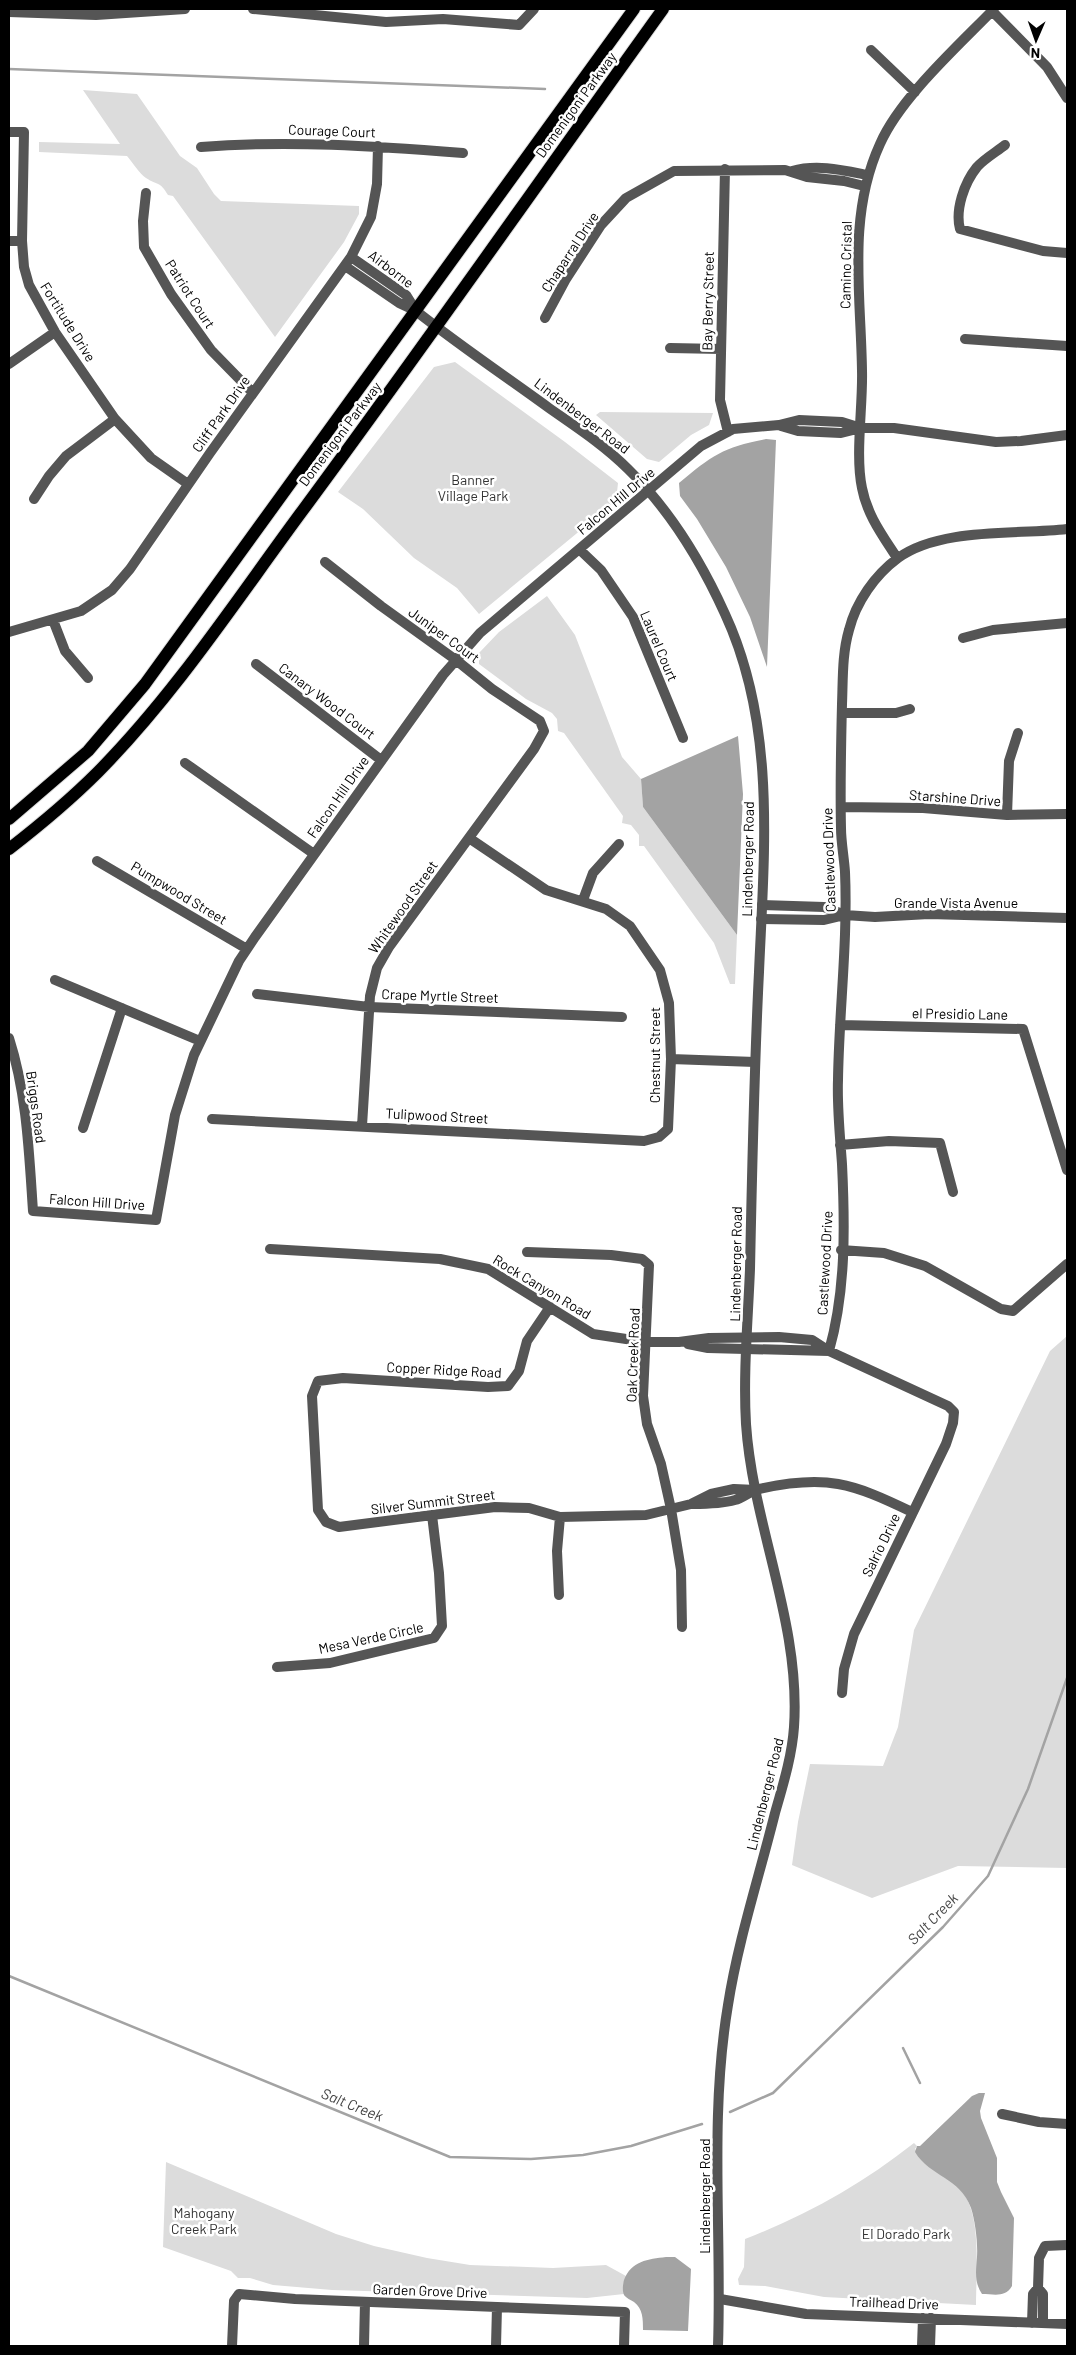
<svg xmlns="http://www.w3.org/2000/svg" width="1076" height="2355" font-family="Barlow,sans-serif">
	<rect width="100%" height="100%" fill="#fff"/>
	<path fill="#dcdcdc" d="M83,90L137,94L180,156L197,168L214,194L221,201L359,206V214L344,242L275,337L173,196L168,195C159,180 158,186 146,178C139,173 133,163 127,156L39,152V142L120,144Z
		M455,362L565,442L618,483L616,501L479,614L457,588L414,558L363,509L338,492L434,367Z
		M600,412L713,413L709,425L691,435L659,462L647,459L596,415Z
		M547,596L575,635L622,757L641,779L643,807L737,935L735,984H730L714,943L644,846H639V835L631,825L622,823L623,816L564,733L558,731L557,719L552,713L526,699L479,664V653L499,632Z
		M1067,1336V1868L958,1866L872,1898L792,1865L798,1822L810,1764L883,1766L898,1727L914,1630L1050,1351Z
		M914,2143L917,2146L915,2149C931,2163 956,2180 966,2197C981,2224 976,2275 976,2305L824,2297L765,2286L739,2285L738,2279L744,2267L745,2239C807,2215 862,2184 914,2143Z
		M166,2162L336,2234L374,2246L427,2258L470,2265L553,2268L606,2265L626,2276L623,2285L624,2294L587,2298L332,2290L273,2285L250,2278H238L231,2271L163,2247Z"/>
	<path fill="#a3a3a3" d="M766,439L776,440L767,667L750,617L726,567L697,519L680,496L679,483C712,455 724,447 766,439Z
		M738,736L743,794L737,935L643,807L641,779Z
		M979,2093H985L980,2111L981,2118L997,2158V2182L1001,2192L1014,2218L1012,2286C1005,2298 994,2294 982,2294C974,2282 976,2271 977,2257C978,2243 975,2220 971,2208C960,2177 930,2177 915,2152L917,2146H920L972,2096Z
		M666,2257H675L691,2269L688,2331L643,2330C643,2319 643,2309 634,2302C631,2300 626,2298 624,2295C622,2290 623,2284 624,2280C631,2261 648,2259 666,2257Z"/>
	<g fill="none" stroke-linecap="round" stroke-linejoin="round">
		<path stroke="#a3a3a3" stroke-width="2.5" d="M9,69L545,89
			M9,1976L450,2157L531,2159L583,2155L631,2146L702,2124
			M903,2048L920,2083
			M730,2112L773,2093L943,1927L988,1876L1028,1789L1067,1678"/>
		<defs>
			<path id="primary" d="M9,819L88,751L145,684L634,9
				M9,849C40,825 70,800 98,772C176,693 237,599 303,510C425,345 543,176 663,9"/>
		</defs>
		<use href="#primary" stroke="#dbdbdb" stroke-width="14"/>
		<path stroke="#555" stroke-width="10" d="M253,9L386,22L443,19L519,25L534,9
			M992,11L1047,67L1067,98
			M9,12L96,15L185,9
			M871,50L915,92
			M9,132H24L22,241L24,267L29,285L55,332L115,419L151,458L188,484
			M1005,145C996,152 984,159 977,167C964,183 955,210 960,229L1043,251L1067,253
			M201,147C288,140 375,146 463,153
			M725,169L720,400L728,432
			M792,171C817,164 842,170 867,175
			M146,193L143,221L144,247L171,294L211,350L253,393
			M9,241H22
			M351,257L406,295L416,311
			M345,266L399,303L416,311
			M545,318L566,279L601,225L626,198L674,171L785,170L807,177L844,181L864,186
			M965,339L1067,346
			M670,348L721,349
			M9,364L55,332
			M781,426L798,431L841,433L861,428H894L996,442L1021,441L1067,435
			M34,499L49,476L66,456L115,419
			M580,550L601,570L633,617L683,738
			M897,558C883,536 867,515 862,488C855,455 863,406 862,371C861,294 847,216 880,144C900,98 959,45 994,9
			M325,562L381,606L456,660L492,689L540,721L544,731L534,749L389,947L377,968L370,996L362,1126
			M53,620L65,651L88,678
			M9,632L81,611L112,590L130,569L210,453L351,257L371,217L377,184L378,146
			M963,638L993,630L1067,623
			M256,664L381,760
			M842,713H896L910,709
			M185,763L314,854
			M841,807L923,808L1007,815L1067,814
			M1007,815L1009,761L1018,733
			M97,861L247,949
			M583,900L593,873L619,844
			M762,905L824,907L845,915
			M761,919L824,920L845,915L875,917L929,914L1067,918
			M55,980L200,1041
			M257,994L369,1007L622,1017
			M840,1025L1023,1029L1067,1170
			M9,1038C27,1094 29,1153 33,1211L156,1220L175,1115L194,1055L239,961L255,937L443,675L480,633L701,446L733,429L779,425L799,420L842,422L861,428
			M671,1059L755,1062
			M212,1119L644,1141L659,1137L668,1129L671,1059L669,1003L660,970L630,926L606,909L546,890L469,838
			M83,1128L122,1008
			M840,1145L889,1141L940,1143L953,1192
			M270,1249L440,1259L488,1269L593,1334L646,1342H679L709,1338L779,1337L812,1340L829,1351L948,1406L954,1412L953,1423L946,1444L854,1634L844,1669L842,1693
			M841,1250L884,1253L925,1266L1001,1309L1013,1311L1067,1264
			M527,1252L611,1255L642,1259L649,1265L643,1396L647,1424L661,1464L671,1509L681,1570L682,1627
			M550,1307L527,1341L519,1371L508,1386L488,1387L343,1378L318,1381L312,1396L318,1510L326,1522L339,1527L495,1507L529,1508L560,1517L646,1515L691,1504L711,1494L734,1489L756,1490
			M688,1344L708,1348L829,1351
			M829,1351C846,1291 845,1226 842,1164C840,1136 837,1108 838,1080C839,1011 848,941 845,872C844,857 841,842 841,828C840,787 841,745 842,704C843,679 842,654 849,630C856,602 875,575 898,558C941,527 1017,535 1067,529
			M693,1504C707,1504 721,1504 735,1500C743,1498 750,1491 759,1489C826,1474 852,1483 912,1512
			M559,1595L557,1551L560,1517
			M277,1667L330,1663L434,1638L442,1626L439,1573L432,1515
			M1002,2114L1039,2122L1067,2124
			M1038,2288L1043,2294V2323
			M720,2299L806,2314L1067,2324
			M1032,2323L1033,2294L1038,2288L1039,2258L1045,2246L1067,2245
			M232,2346L234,2301L239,2294L295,2299L625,2312L624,2346
			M364,2346L365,2302
			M496,2346L497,2307
			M922,2346L923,2318
			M930,2346L931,2318"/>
		<path stroke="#555" stroke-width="10" d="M416,311C459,345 505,376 549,408C576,427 604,445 628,469C670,510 701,561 725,614C777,726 764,853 759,972C754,1071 752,1170 750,1269C748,1320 743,1373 746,1424C753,1527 801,1623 794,1727C792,1756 783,1785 775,1813C759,1877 738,1941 728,2005C709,2118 722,2233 718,2346"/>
		<use href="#primary" stroke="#000" stroke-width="12"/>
	</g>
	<g text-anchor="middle" stroke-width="5" stroke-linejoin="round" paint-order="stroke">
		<g font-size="14" fill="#000" stroke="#fff">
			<text transform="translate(576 105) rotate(-54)" y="5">Domenigoni Parkway</text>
			<text transform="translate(332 131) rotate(2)" y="5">Courage Court</text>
			<text transform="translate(570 252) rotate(-57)" y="5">Chaparral Drive</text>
			<text transform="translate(846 265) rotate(-89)" y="5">Camino Cristal</text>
			<text transform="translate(391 269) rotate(37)" y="5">Airborne</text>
			<text transform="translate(190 294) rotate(57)" y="5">Patriot Court</text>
			<text transform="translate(708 301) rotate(-89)" y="5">Bay Berry Street</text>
			<text transform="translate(68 322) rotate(58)" y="5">Fortitude Drive</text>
			<text transform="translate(221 414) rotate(-55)" y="5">Cliff Park Drive</text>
			<text transform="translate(582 416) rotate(37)" y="5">Lindenberger Road</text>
			<text transform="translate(340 434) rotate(-53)" y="5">Domenigoni Parkway</text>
			<text transform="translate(616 501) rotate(-40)" y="5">Falcon Hill Drive</text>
			<text transform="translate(444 635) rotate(36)" y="5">Juniper Court</text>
			<text transform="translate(659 646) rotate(67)" y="5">Laurel Court</text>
			<text transform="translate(327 701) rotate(37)" y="5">Canary Wood Court</text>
			<text transform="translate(338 797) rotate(-55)" y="5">Falcon Hill Drive</text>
			<text transform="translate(955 798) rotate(4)" y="5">Starshine Drive</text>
			<text transform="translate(748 859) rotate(-89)" y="5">Lindenberger Road</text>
			<text transform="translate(829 860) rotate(-92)" y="5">Castlewood Drive</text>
			<text transform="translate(179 893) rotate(31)" y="5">Pumpwood Street</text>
			<text x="956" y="908">Grande Vista Avenue</text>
			<text transform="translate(403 907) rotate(-55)" y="5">Whitewood Street</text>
			<text transform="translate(440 996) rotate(2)" y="5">Crape Myrtle Street</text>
			<text transform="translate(960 1014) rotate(1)" y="5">el Presidio Lane</text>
			<text transform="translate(655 1055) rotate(-90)" y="5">Chestnut Street</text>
			<text transform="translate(36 1107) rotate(82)" y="5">Briggs Road</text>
			<text transform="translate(437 1116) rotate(3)" y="5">Tulipwood Street</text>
			<text transform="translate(97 1202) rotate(4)" y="5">Falcon Hill Drive</text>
			<text transform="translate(825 1263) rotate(-87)" y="5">Castlewood Drive</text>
			<text transform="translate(736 1264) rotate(-89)" y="5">Lindenberger Road</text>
			<text transform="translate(542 1287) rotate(31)" y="5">Rock Canyon Road</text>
			<text transform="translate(633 1355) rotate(-88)" y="5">Oak Creek Road</text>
			<text transform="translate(444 1370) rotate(3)" y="5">Copper Ridge Road</text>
			<text transform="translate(433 1502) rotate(-7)" y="5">Silver Summit Street</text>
			<text transform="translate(881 1545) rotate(-64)" y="5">Salrio Drive</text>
			<text transform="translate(371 1638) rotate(-12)" y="5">Mesa Verde Circle</text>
			<text transform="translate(765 1794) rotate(-76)" y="5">Lindenberger Road</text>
			<text transform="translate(705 2196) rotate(-90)" y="5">Lindenberger Road</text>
			<text transform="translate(430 2291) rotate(2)" y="5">Garden Grove Drive</text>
			<text transform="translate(894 2303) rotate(2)" y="5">Trailhead Drive</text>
		</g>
		<g font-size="14" fill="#333" stroke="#fff">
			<text x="473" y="485">Banner<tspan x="473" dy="16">Village Park</tspan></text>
			<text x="204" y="2218">Mahogany<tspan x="204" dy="16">Creek Park</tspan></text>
			<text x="906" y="2239">El Dorado Park</text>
		</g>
		<g font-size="15" font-style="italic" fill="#444" stroke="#fff">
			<text transform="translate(933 1919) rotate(-46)" y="5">Salt Creek</text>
			<text transform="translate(352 2105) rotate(22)" y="5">Salt Creek</text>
		</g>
	</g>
	<rect width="1076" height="2355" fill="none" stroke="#000000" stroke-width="20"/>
	<g transform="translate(1036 40) rotate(182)" stroke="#ffffff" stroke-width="4" paint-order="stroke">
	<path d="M0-4L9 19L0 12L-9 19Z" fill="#000000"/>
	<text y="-8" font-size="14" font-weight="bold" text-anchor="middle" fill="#000000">N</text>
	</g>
</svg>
